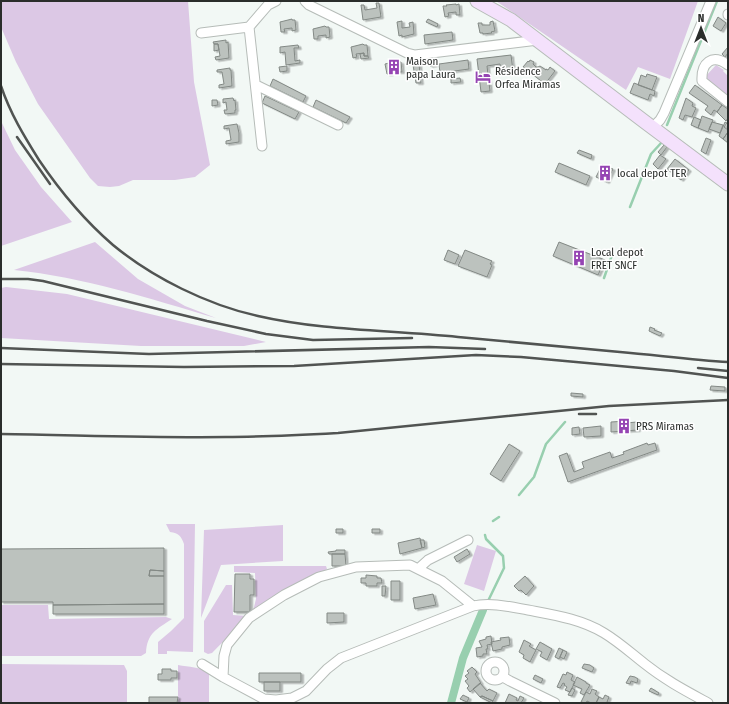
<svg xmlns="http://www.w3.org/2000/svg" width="729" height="704" font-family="'Fira Sans Condensed',sans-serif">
	<defs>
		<filter id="shadow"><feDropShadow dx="2.5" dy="1.5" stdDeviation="0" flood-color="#0004"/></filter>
	</defs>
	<rect width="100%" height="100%" fill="#f2f8f5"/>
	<path fill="#dcc8e5" d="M1,1H188L194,82L210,165L195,177L175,180H133L119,186L110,187L98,186L90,178L38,104L16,62L1,27Z
		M496,1H698L670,79L638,67L626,90Z
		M716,65L724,70L723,71L728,76V96L706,79L705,77Z
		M1,121L15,150L41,187L72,222L1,246Z
		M95,242L138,279L185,306L216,318C150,299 84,277 14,270Z
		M6,287L67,294L266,342L244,346H141L1,338V288Z
		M166,524H195L193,652L167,651V654H158V642L171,631L184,618V544C181,536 179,533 170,532Z
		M283,525V561L221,565L201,618L204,530Z
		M477,545L496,551L484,591L464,584Z
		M234,566H326L327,569L253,611L256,599L255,573L234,572Z
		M226,585H232L233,615L248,616L212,653L208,654L204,652V621Z
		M1,605H48L49,619L166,617L172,619C157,629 147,633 146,653L141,656H1Z
		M1,664L124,665L127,671V703H1Z
		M178,665C189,667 200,667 209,673V703H178Z"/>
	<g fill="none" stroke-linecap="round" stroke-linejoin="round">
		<path stroke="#98cfaf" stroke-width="2.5" d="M667,125L717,1
			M630,207L651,154L662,142
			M604,278L612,255
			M519,495L534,477L546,444L565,422
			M493,521L499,517
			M485,535L486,539L503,556L504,568L489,599"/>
		<path stroke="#98cfaf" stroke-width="8" d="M451,703L463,658L483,610"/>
	</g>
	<path fill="#bcc2be" stroke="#838985" filter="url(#shadow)" d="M376,3H379L381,17L363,20L361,5H364L365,10L377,8Z
		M456,4V5L459,4L460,15H456V12L448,13L449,16L445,17L443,6H447L446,5Z
		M718,17L726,23L721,31L713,26Z
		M292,19V20H295L296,30L292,31V28L284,29L285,32H281L280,22Z
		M428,19L438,24L437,27L426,22Z
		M402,21V28L410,27L409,23L413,22L414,34L402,37V35L399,36L397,22Z
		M493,21L495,31L491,32L492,33L483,34V33H480L478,23H482V25H490V22Z
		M325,26L326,27H329L330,37L326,38V35L318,36V39H314L313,29Z
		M452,32L453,40L425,44L424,35Z
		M226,40V43L228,42L229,58L216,60L215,57L220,56L218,44H214L213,42Z
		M214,44H218L219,50L214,51Z
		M363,44L364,45H367L368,56H364V53L356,54L357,57L353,58L351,47Z
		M298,45L299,48H294L295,61L300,60V63L286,65L285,52L280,53V47Z
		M728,47V53L725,57L722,54Z
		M364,53V56H368L369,58L361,59L360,54Z
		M511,55L513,71L501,73L500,64L487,66L490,91L481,92L477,59Z
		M434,60L435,65L430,66L429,61Z
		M468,60L469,69L440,73L439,64Z
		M530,60L534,62L533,64L536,67H538L540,66L546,70V69L548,70L550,67L555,71L545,84L523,67L528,61L529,62Z
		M398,61V62H401L402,72H398V70L390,71L391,74H387L385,64L389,63V62Z
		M419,64L421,83H416L413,65Z
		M287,66V71L280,72L279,67Z
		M230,68V70H231L232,86L219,88V85L224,84L222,72H217V70Z
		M647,74L657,77L652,90L638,85L641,75L646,77Z
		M460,78L461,82L451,83V79Z
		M273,79L306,96L303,102L270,86Z
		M634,83L655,91L654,96L650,94L648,100L630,93Z
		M695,85L722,105L717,112L714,110L711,115L705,110L708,106L689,93Z
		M265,96L299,112L295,119L262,103Z
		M233,98L234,101L235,100L236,110H235V113L225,114L224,110H227L226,102L223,103V99Z
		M686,98L693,103L692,106L696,108L692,117L685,115L683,120L679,118Z
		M212,100H217L218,105L212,106Z
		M316,100L350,117L346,123L313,107Z
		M722,105L728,109V118L726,121L717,112Z
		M702,116L713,120L708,132L698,128Z
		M694,117L701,120L698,128L691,125Z
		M712,122L723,125L720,133L709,129Z
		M725,122L727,123L724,127L728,130V132L723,139L719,136Z
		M237,124L239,133V142L226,144V141L231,140L229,128L224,129V126Z
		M728,132V143L723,139Z
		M706,138L711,140L706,154L701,151Z
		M664,145L667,147L661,155L658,152Z
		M579,150L592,155L591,159L577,153Z
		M660,155L666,159L658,169L653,164Z
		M675,159L689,170L681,180L667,169Z
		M559,163L590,176L586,185L555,172Z
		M602,165L613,169L607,182L596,177Z
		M559,242L605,260L598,275L553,256Z
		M448,250L459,255L455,264L444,260Z
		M465,250L492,261L490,264L492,265L487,277L458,266Z
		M650,327L655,329L654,330L662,333L660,336L649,331Z
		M711,386L725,387V391L710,390Z
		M571,393L583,394V397L571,396Z
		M626,421V423L637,422L638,430L611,432V422Z
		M601,426V436L584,437L583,428Z
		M579,427L580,434L572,435V428Z
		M647,443L648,445L655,443L657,450L568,482L559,456L567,453L574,472L584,468L582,462L610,452L612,458L624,454L623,452Z
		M509,444L520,451L501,481L490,474Z
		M336,529H343V533H336Z
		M372,529H380V533H372Z
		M420,538L422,548L400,554L398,543Z
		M420,540H424L425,547L422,548Z
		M164,548V571L150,570L149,576H164V604L53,605V602H1V549Z
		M467,549L470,554L457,562L454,557Z
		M336,550H345V554H329L328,552L336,551Z
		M332,554H345L346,566H332Z
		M150,570L164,571V576H149Z
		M235,574H250V579H254V595H250V612H234Z
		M366,575L377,576V578H381L382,583H377V586H366V583H361V578H366Z
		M525,576L534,586L526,595L521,590L519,591L514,586Z
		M391,581H400V600H391Z
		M382,586H386L385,596H382Z
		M433,594L436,605L415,609L413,598Z
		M164,604V614H53V605Z
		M327,613H344V622L327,623Z
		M491,636L492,644L487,645L488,649H486L487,654H483V656L477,657L476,648L482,647L479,641L486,639V637Z
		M509,637L510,645L502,647V649L493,651L491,642L501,640L500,638Z
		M524,640L531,644L529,646L536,650L530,662L523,658L524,655L519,652Z
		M540,642L552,649L547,660L540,656L542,652L536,649Z
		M559,648L563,650L559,659L555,657Z
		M563,650L567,652L564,659L560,657Z
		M584,664L590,665L594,668L592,672L582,668Z
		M472,667L477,672L475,674L481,683L470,692L467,688L469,686L465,681L468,679L465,676L469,673L467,671Z
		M162,669H171V671H177V678H171V680H158V674H162Z
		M567,672L573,675L571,680L575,682L570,692L565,690L567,687L564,685L565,684L563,683L560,688L557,687L563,674L566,675Z
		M259,673H301V682H259Z
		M535,675L543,679L541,683L533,679Z
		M630,676L635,677L638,679L637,683L631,681L630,684L626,683Z
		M577,677L586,682V683L590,685L584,695L580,693L582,689L573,685Z
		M264,682H280V691H264Z
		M480,683L487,691L489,689L497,693L493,701L482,696L480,697L473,689Z
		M572,688L575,690L572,696L568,695Z
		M651,688L659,693L658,695L649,691Z
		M592,689L597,691L595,694L599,697L596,703H591L587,701L586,703L581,702L586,692L590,694Z
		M509,694L517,698L516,700L518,701L520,696L524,698L521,703H505Z
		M463,695L469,698L467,702L460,699Z
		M605,695L609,697L607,702L609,703H596L599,697L603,699Z
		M482,696L493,701L492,703L480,697Z
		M149,697H178L177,703H149Z"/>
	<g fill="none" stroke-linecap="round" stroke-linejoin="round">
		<defs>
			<path id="minor" d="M305,1L309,5L407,53L415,55L538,40
				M728,14V15
				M249,27L262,146
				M201,33L249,27L268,5L276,1
				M728,65C712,53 701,63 702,81L728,102
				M256,85L338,125
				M652,128L660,120L664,113L711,1
				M418,569L428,560L468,540
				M486 671a9 9 0 1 1 18 0a9 9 0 1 1-18 0Z
				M202,664L223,677L264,699L276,700L292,698L306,691L327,669L341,658L473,606
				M223,677L224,656L227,645L249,618L284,595L319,577L356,567L410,565L442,581L473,606C491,602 511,607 528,610C554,615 581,619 604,633C619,642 632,654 645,664C665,680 686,691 708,703
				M503,677L510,681L555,703"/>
			<path id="secondary" d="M477,1L511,20L645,122L728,184"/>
		</defs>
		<use href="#minor" stroke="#b6bcb8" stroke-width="11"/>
		<use href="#secondary" stroke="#b6bcb8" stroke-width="15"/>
		<use href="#minor" stroke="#fff" stroke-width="9"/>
		<use href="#secondary" stroke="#f4e1fc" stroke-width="13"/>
		<path stroke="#515452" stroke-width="2.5" d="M1,86C10,113 24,136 39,160C60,191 84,220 113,245C153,278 208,305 258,316C323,331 391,330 458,337C512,342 566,347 620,352C656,355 692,360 728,362
			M17,137L50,184
			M1,279H28L43,281L207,321L266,334L313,340L412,338
			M1,348L149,354L429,347L485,349
			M1,364L184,367L294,366L476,355L521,357L576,362L674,371L728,378
			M698,368L728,371
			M579,414H596
			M1,434C76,435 151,438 226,437C263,437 301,435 338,433L609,406L728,400"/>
	</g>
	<defs>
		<symbol id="building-bare" viewBox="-9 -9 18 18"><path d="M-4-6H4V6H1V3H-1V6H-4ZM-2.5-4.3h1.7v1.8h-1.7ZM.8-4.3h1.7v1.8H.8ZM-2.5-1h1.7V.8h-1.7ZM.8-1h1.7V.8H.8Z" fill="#9544b3" stroke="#fff" stroke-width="2.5" paint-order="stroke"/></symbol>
		<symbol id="hotel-bare" viewBox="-9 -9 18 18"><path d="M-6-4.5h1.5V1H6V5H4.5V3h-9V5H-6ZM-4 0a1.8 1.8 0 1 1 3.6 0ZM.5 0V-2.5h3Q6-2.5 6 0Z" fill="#9544b3" stroke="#fff" stroke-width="2.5" paint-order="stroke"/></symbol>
	</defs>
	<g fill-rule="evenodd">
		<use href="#building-bare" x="383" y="56" width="22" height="22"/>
		<use href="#hotel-bare" x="472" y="66" width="22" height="22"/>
		<use href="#building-bare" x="594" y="162" width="22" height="22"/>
		<use href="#building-bare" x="568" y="247" width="22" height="22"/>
		<use href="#building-bare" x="613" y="415" width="22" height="22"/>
	</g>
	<g text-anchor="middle" stroke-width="3" stroke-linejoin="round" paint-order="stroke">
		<g font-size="11" fill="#2a2d2b" stroke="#fff" text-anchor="start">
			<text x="406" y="65">Maison<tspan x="406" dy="13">papa Laura</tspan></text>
			<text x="495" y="75">Résidence<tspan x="495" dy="13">Orfea Miramas</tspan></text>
			<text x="617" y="177">local depot TER</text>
			<text x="591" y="256">Local depot<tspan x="591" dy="13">FRET SNCF</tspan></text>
			<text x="636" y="430">PRS Miramas</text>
		</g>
	</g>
	<rect width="729" height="704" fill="none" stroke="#2a2d2b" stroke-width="4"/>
	<g transform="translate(701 28)" stroke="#ffffff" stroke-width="3" paint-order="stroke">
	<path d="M0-3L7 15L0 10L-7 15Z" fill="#2a2d2b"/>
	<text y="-6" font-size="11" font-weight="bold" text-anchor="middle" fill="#2a2d2b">N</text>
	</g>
</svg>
